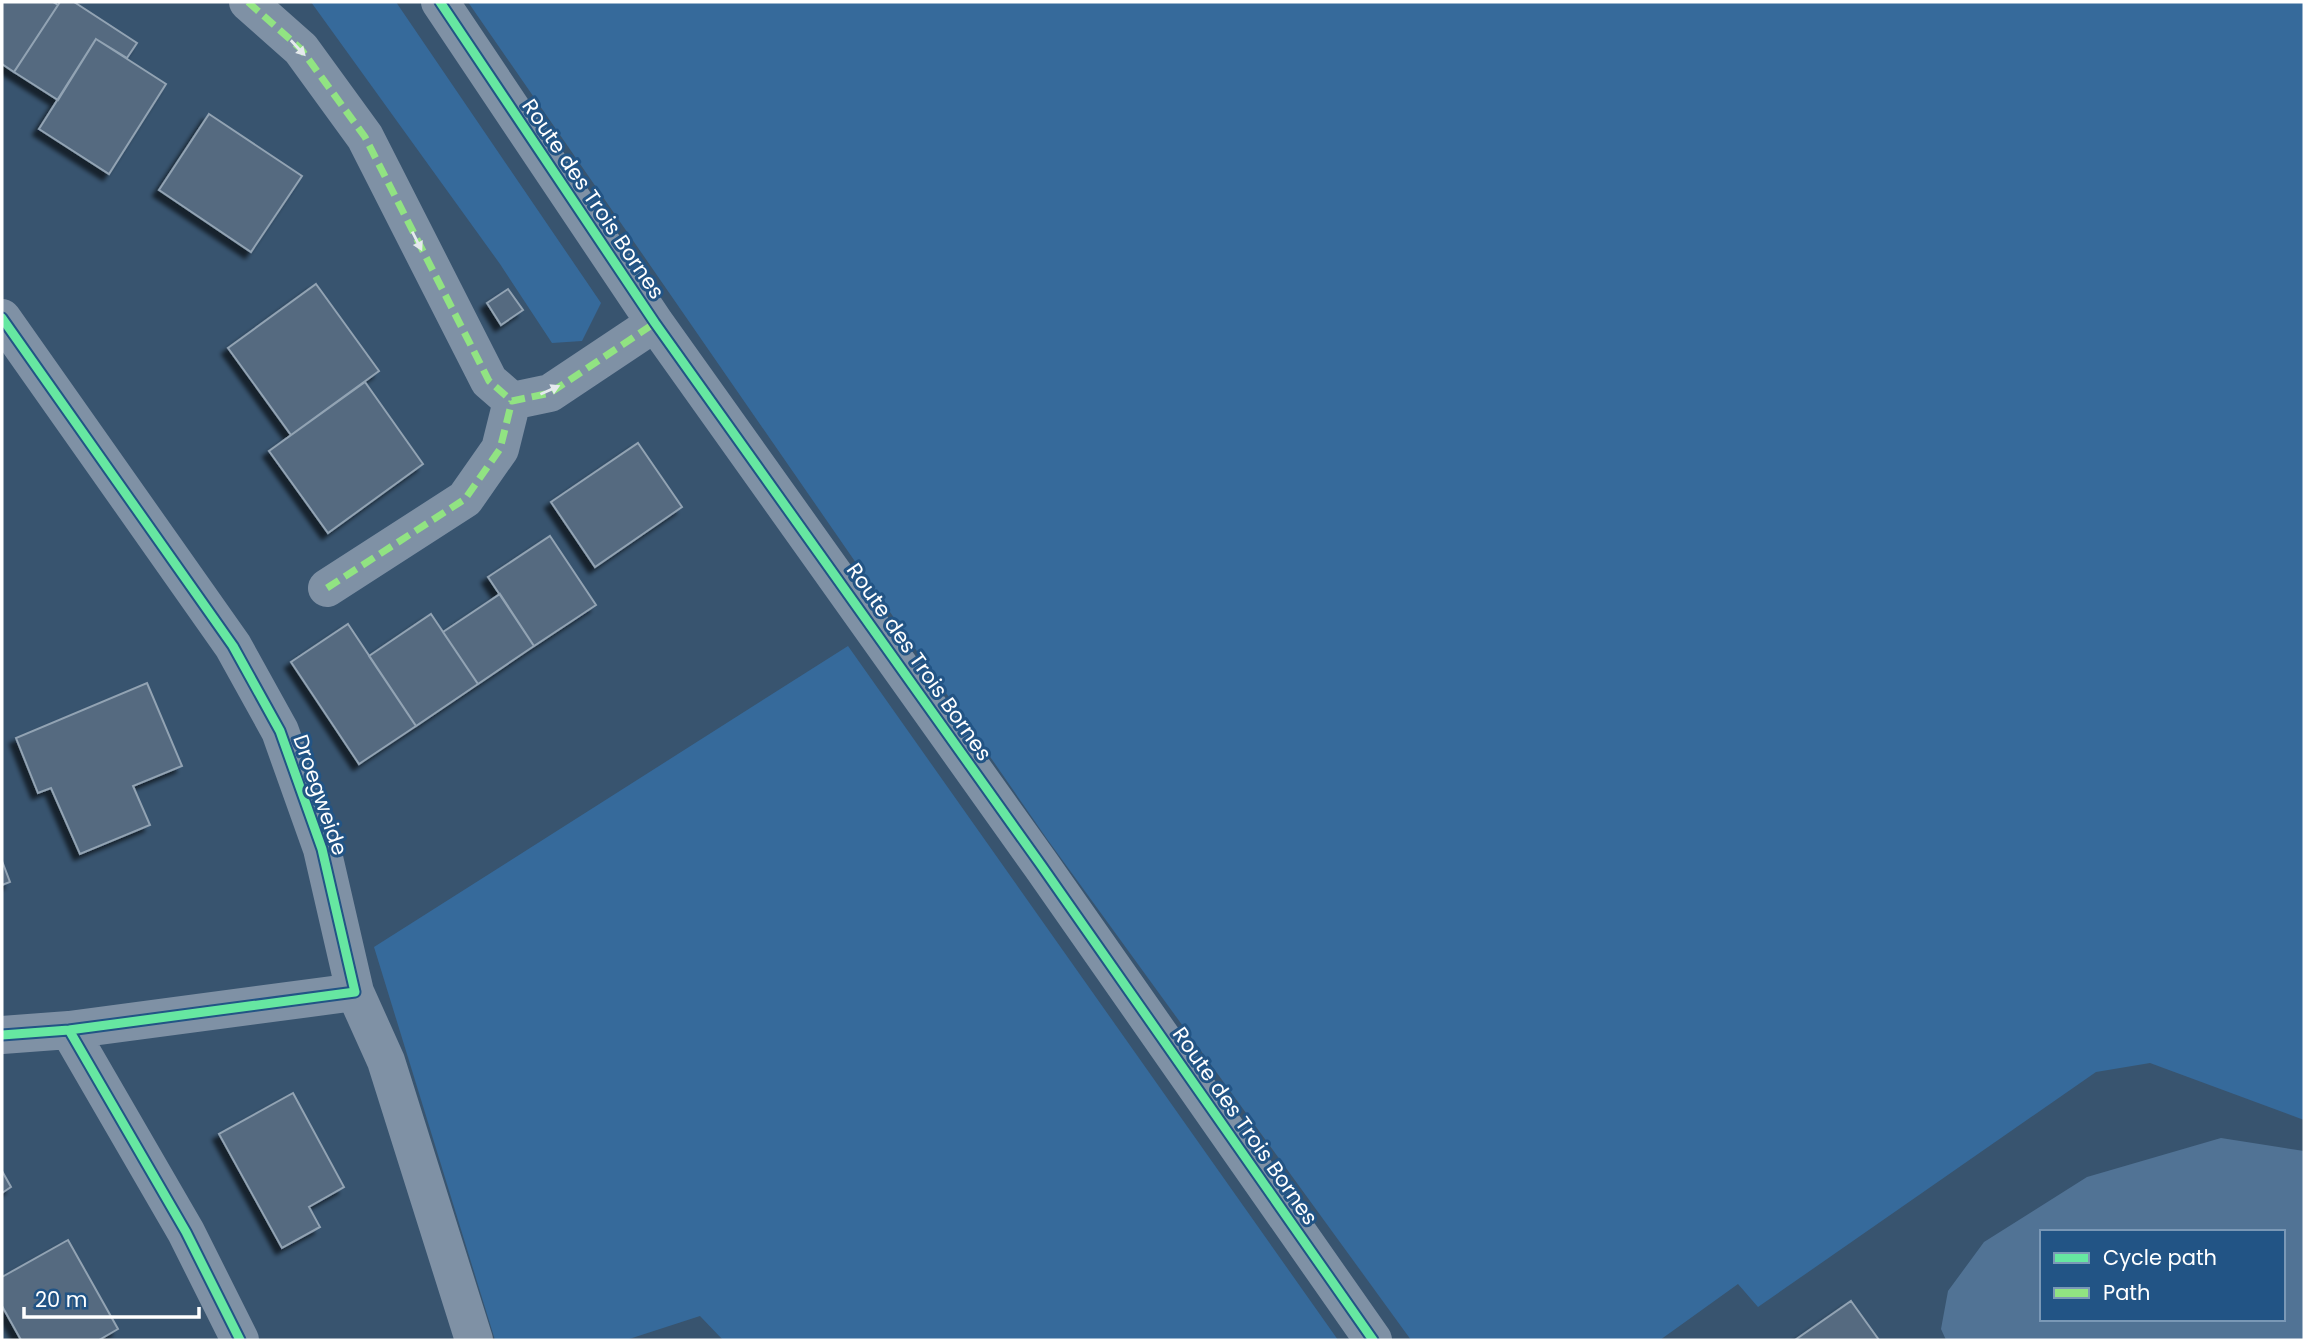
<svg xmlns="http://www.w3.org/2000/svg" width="2306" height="1342" font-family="Poppins,sans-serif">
	<defs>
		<filter id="shadow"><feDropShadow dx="-6" dy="6" stdDeviation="2" flood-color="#0009"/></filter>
	</defs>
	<rect width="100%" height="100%" fill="#38546f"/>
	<path fill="#366a9b" d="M311,2H396L601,303L582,341L552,343L500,264Z
		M468,2H2304V1120L2150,1063L2096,1072L1758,1307L1738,1284L1660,1340H1411L1047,839Z
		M848,646L1338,1340H723L700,1316L626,1340H495L374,947Z"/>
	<path fill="#517395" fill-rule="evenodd" d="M2221,1138L2304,1151V1340H1946L1941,1329L1948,1291L1984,1242L2087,1177ZM2042,1232H2283V1319H2042Z"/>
	<path fill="#546a80" stroke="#92a3b3" stroke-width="2" filter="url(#shadow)" d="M2,2H53L58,5L14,72L2,64Z
		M60,2H74L137,43L127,58L96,39L58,100L14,72Z
		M96,39L166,84L109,174L39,129Z
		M209,114L302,176L251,252L159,190Z
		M316,284L379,371L291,435L228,348Z
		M508,289L523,310L501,325L487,303Z
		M365,382L423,464L328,533L269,451Z
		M638,443L682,507L595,567L551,502Z
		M550,536L596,605L534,646L488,577Z
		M500,594L534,646L478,684L443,632Z
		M431,614L478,684L416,726L369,656Z
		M348,624L416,726L359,764L291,662Z
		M147,683L182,766L133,786L150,825L80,854L51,788L38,793L16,738Z
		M2,861L10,882L2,885Z
		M293,1093L344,1187L309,1207L320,1227L282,1248L219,1134Z
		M2,1171L11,1187L2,1193Z
		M68,1240L118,1329L99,1340H21L2,1306V1277Z
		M1851,1301L1879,1340H1795Z"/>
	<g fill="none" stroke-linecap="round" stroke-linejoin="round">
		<path stroke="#7f91a5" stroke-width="38" d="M248,2L301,49L365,137L489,381L512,401L550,393L655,323
			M440,2L655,323L1041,865L1373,1340
			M2,318L233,646L280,731L322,849L355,992L386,1061L474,1340
			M327,588L465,499L500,449L512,401
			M69,1030L186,1232L240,1340
			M2,1035L69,1030L355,992"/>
		<path stroke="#91e382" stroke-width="7" stroke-dasharray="14 7" stroke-linecap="butt" d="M248,2L301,49L365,137L489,381L512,401L550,393L655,323
			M327,588L465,499L500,449L512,401"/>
		<defs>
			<path id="cycleway" d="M440,2L655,323L1041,865L1373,1340
				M2,318L233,646L280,731L322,849L355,992L69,1030L2,1035
				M69,1030L186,1232L240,1340"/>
		</defs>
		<use href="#cycleway" stroke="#225485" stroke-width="13"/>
		<use href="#cycleway" stroke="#66e7a1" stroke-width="9"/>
	</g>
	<defs><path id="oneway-solid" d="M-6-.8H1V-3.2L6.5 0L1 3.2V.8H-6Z" transform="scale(1.75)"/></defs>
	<g fill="#e5e9ed">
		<use href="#oneway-solid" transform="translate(298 48) rotate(47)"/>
		<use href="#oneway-solid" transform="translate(417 241) rotate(63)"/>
		<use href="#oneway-solid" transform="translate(550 390) rotate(-24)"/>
	</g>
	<g text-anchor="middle" stroke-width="6" stroke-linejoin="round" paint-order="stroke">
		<g font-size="21" fill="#fff" stroke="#225485">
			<text transform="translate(593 199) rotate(56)" y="7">Route des Trois Bornes</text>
			<text transform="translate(919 662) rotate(55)" y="7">Route des Trois Bornes</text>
			<text transform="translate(320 795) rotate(71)" y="7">Droegweide</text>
			<text transform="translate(1245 1126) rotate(55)" y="7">Route des Trois Bornes</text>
		</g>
	</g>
	<rect width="2306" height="1342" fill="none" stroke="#ffffff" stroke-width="7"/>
	<rect x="2040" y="1230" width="245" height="91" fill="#225485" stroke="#7a98b6" stroke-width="2"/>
	<rect x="2054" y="1253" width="35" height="10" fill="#66e7a1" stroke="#7a98b6" stroke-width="2"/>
	<text x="2103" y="1265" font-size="21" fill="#ffffff">Cycle path</text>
	<rect x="2054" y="1288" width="35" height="10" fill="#91e382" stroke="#7a98b6" stroke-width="2"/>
	<text x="2103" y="1300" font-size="21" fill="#ffffff">Path</text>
	<path d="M24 1307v10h175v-10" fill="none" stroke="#ffffff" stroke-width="3.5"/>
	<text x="35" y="1307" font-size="21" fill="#ffffff" stroke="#225485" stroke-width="5" paint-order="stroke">20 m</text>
</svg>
